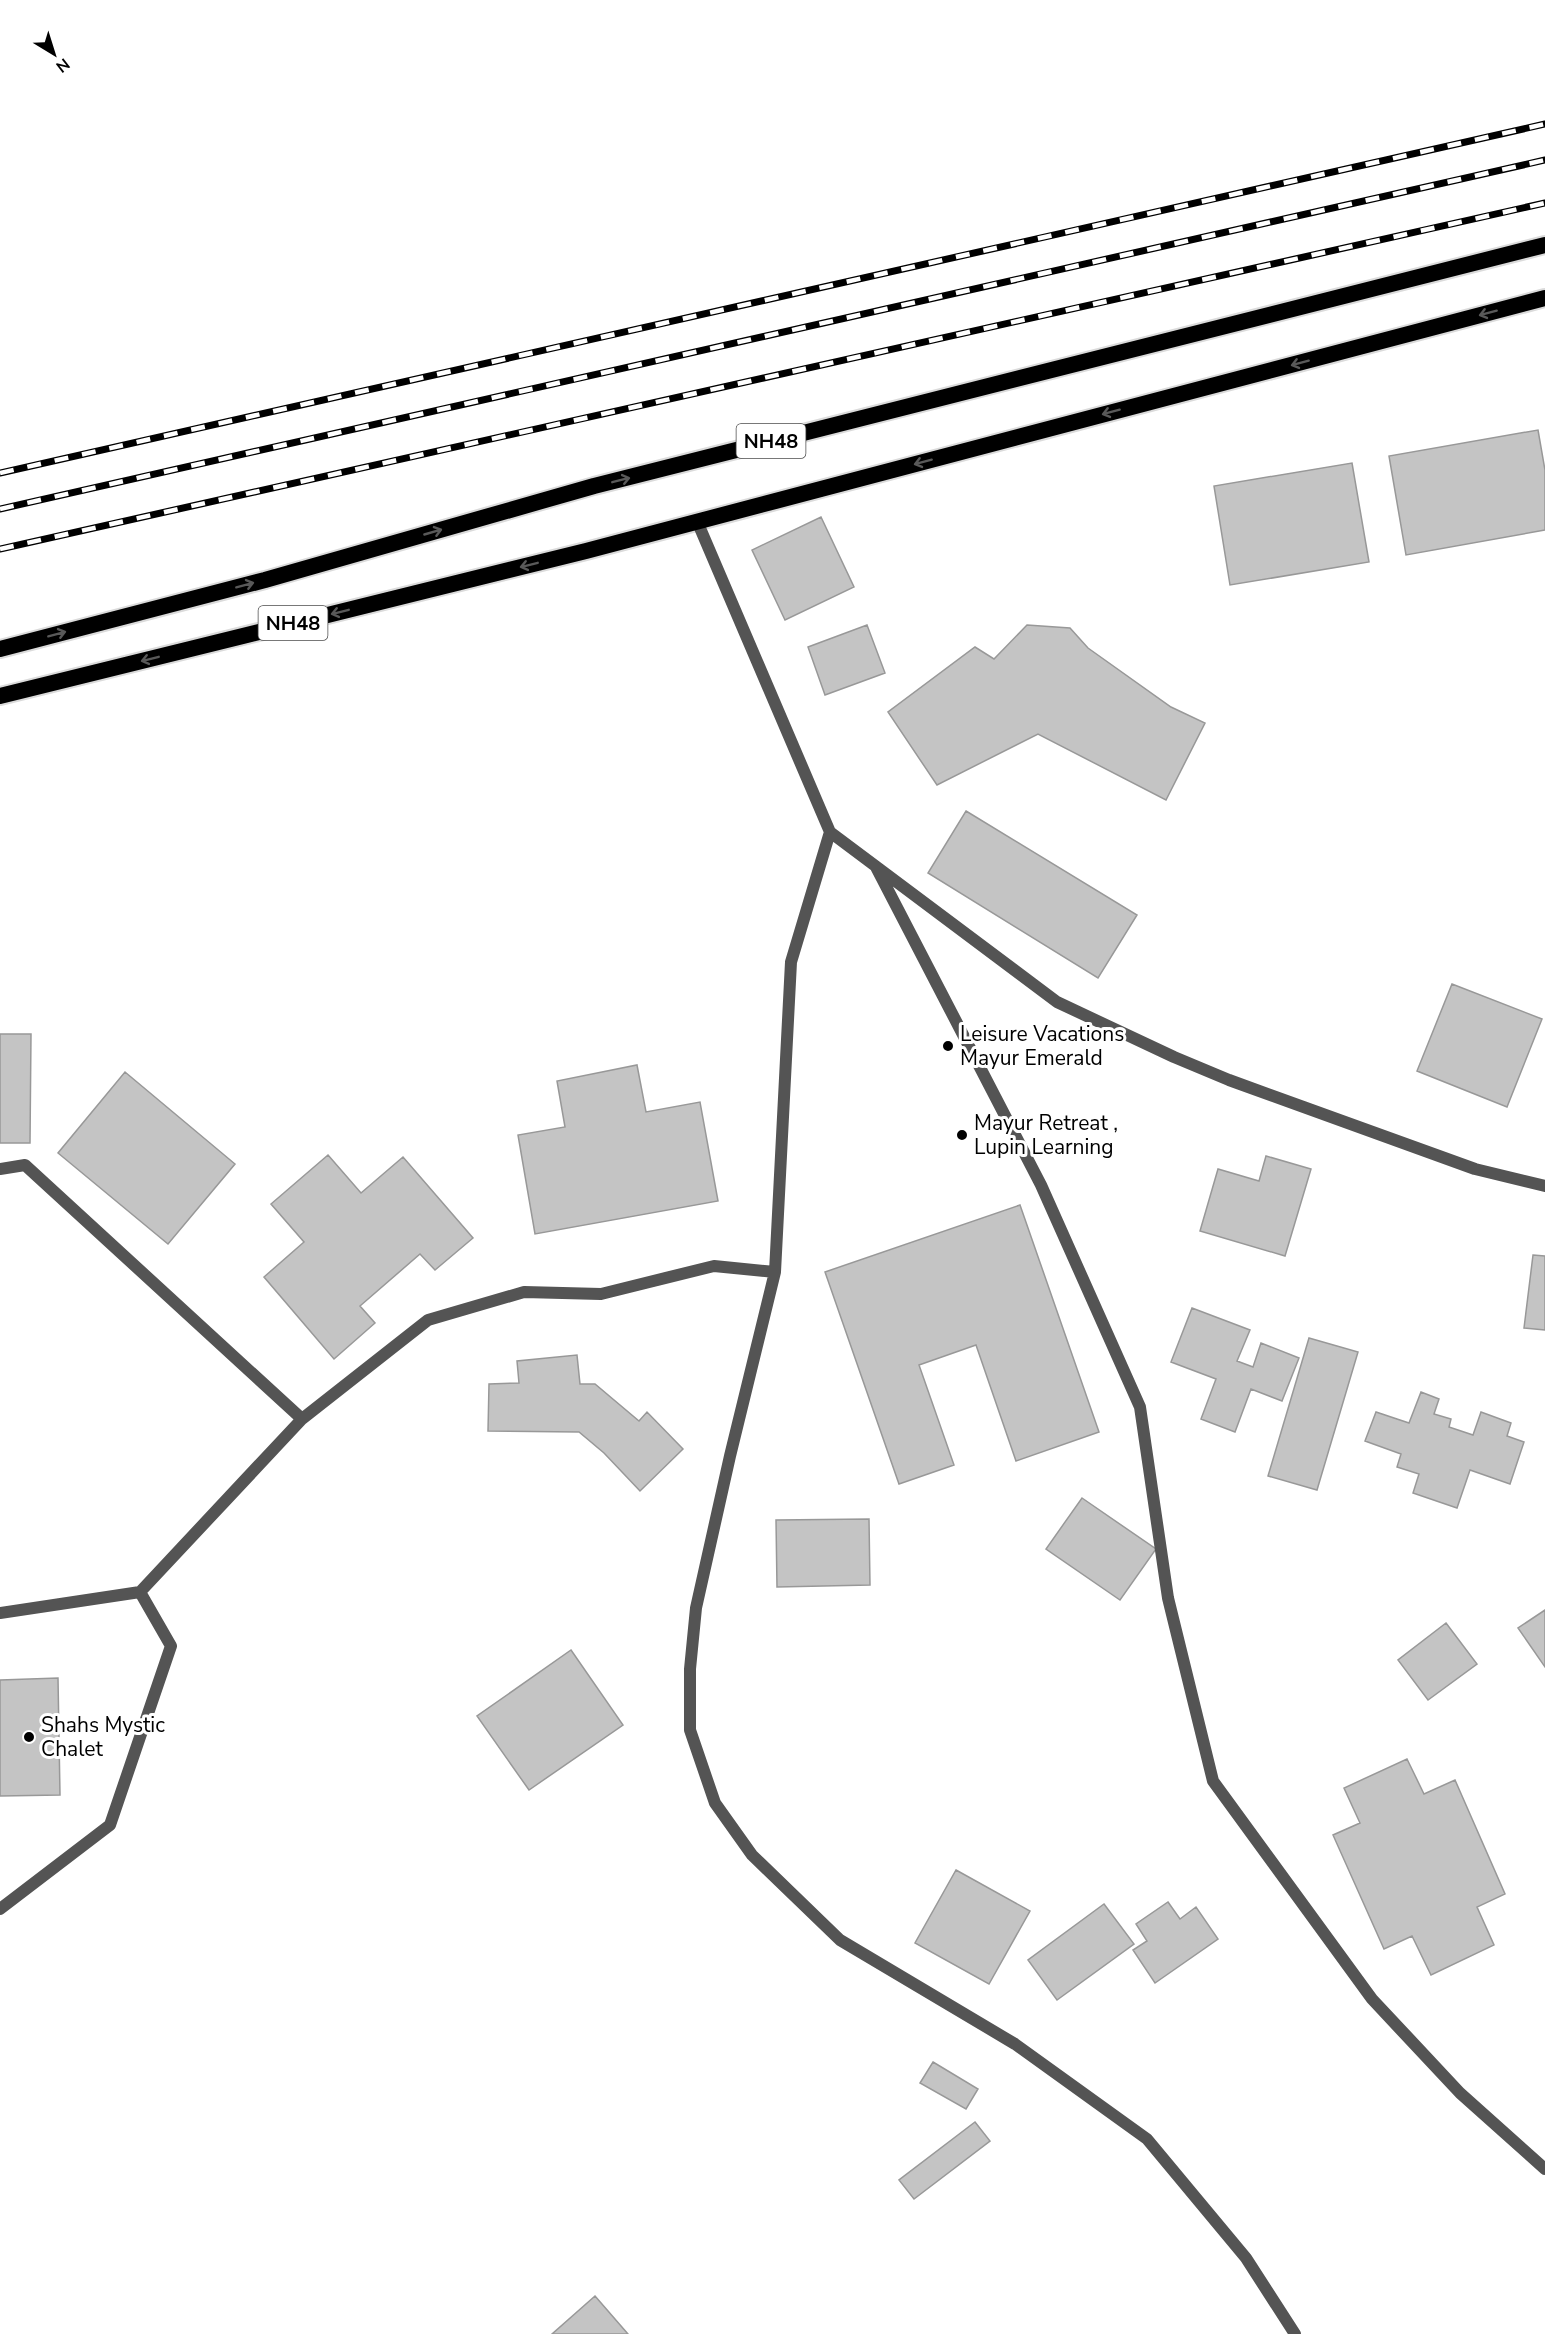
<svg xmlns="http://www.w3.org/2000/svg" width="1545" height="2334" font-family="'Nunito Sans',sans-serif">
	<rect width="100%" height="100%" fill="#fff"/>
	<path fill="#c4c4c4" stroke="#989898" stroke-width="1.5" d="M1538,430L1545,470V530L1406,555L1389,456Z
		M1352,463L1369,562L1230,585L1214,486Z
		M821,517L854,587L785,620L752,550Z
		M867,625L885,673L825,695L808,647Z
		M1027,625L1070,628L1088,648L1171,707L1205,723L1166,800L1038,734L937,785L888,712L975,647L994,659Z
		M966,811L1137,915L1098,978L928,873Z
		M1452,984L1542,1019L1507,1107L1417,1071Z
		M0,1034H31L30,1143H0Z
		M637,1065L646,1112L700,1102L718,1201L535,1234L518,1135L565,1127L557,1081Z
		M125,1072L235,1164L168,1244L58,1153Z
		M328,1155L361,1193L403,1157L473,1238L435,1270L420,1254L360,1306L375,1323L334,1359L264,1277L304,1242L271,1204Z
		M1266,1156L1311,1169L1285,1256L1200,1231L1218,1169L1259,1181Z
		M1020,1205L1099,1432L1016,1461L976,1345L919,1365L954,1465L899,1484L825,1272Z
		M1533,1255L1545,1256V1330L1524,1328Z
		M1192,1308L1250,1330L1237,1361L1253,1367L1261,1343L1299,1358L1282,1401L1251,1389L1235,1432L1201,1419L1216,1379L1171,1362Z
		M1309,1338L1358,1352L1317,1490L1268,1476Z
		M577,1355L580,1384H595L639,1421L647,1412L683,1449L640,1491L604,1453L579,1432L488,1431L489,1384L519,1383L517,1361Z
		M1421,1392L1439,1399L1434,1414L1451,1419L1449,1427L1473,1435L1481,1412L1511,1423L1507,1436L1524,1442L1510,1484L1470,1470L1457,1508L1413,1493L1419,1474L1397,1467L1401,1454L1365,1441L1376,1412L1409,1423Z
		M1082,1498L1156,1549L1120,1600L1046,1549Z
		M869,1519L870,1585L777,1587L776,1520Z
		M1545,1610V1667L1518,1628Z
		M1446,1623L1477,1664L1428,1700L1398,1660Z
		M571,1650L623,1725L529,1790L477,1716Z
		M58,1678L60,1795L0,1796V1680Z
		M1407,1759L1424,1794L1455,1780L1505,1894L1477,1907L1494,1945L1431,1975L1412,1936L1384,1949L1333,1835L1360,1823L1344,1788Z
		M956,1870L1030,1911L989,1984L915,1943Z
		M1168,1902L1180,1919L1196,1907L1218,1939L1155,1983L1133,1950L1147,1941L1136,1924Z
		M1104,1904L1134,1944L1057,2000L1028,1960Z
		M933,2062L978,2089L966,2109L920,2083Z
		M975,2122L990,2141L914,2199L899,2180Z
		M595,2296L628,2334H552Z"/>
	<g fill="none" stroke-linecap="round" stroke-linejoin="round">
		<defs>
			<path id="trunk" d="M0,649L265,580L594,486L1545,245
				M0,696L586,551L1545,298"/>
		</defs>
		<use href="#trunk" stroke="#dbdbdb" stroke-width="20"/>
		<path stroke="#545454" stroke-width="12" d="M697,521L830,832L791,962L775,1272L730,1456L696,1608L690,1669V1730L715,1803L752,1855L840,1940L1015,2044L1147,2139L1246,2258L1295,2334
			M830,832L1057,1002L1174,1057L1229,1080L1475,1169L1545,1186
			M876,867L1041,1185L1140,1407L1168,1598L1213,1781L1372,1999L1460,2093L1545,2169
			M0,1169L25,1165L302,1419L428,1320L524,1292L601,1294L714,1266L775,1272
			M140,1592L302,1419
			M0,1613L140,1592L171,1646L110,1825L0,1909"/>
		<use href="#trunk" stroke="#000" stroke-width="16"/>
		<defs>
			<path id="rail" d="M0,473L1545,124
				M0,509L1545,160
				M0,549L1545,203"/>
		</defs>
		<use href="#rail" stroke="#000" stroke-width="7"/>
		<use href="#rail" stroke="#fff" stroke-width="4.5" stroke-dasharray="14" stroke-linecap="butt"/>
	</g>
	<defs><path id="oneway-shaft" d="M-6 0H5M1.5-3L5.5 0L1.5 3" fill="none" stroke-width="1.6" stroke-linecap="round" stroke-linejoin="round" transform="scale(1.5)"/></defs>
	<g stroke="#595959">
		<use href="#oneway-shaft" transform="translate(1488 313) rotate(165)"/>
		<use href="#oneway-shaft" transform="translate(1300 363) rotate(165)"/>
		<use href="#oneway-shaft" transform="translate(1111 412) rotate(165)"/>
		<use href="#oneway-shaft" transform="translate(923 462) rotate(165)"/>
		<use href="#oneway-shaft" transform="translate(621 480) rotate(-14)"/>
		<use href="#oneway-shaft" transform="translate(433 532) rotate(-16)"/>
		<use href="#oneway-shaft" transform="translate(529 565) rotate(166)"/>
		<use href="#oneway-shaft" transform="translate(245 585) rotate(-15)"/>
		<use href="#oneway-shaft" transform="translate(340 612) rotate(166)"/>
		<use href="#oneway-shaft" transform="translate(57 634) rotate(-15)"/>
		<use href="#oneway-shaft" transform="translate(150 659) rotate(166)"/>
	</g>
	<g fill="#000" stroke="#fff" stroke-width="2">
		<circle cx="948" cy="1046" r="6"/>
		<circle cx="962" cy="1135" r="6"/>
		<circle cx="29" cy="1737" r="6"/>
	</g>
	<g text-anchor="middle" stroke-width="6" stroke-linejoin="round" paint-order="stroke">
		<g fill="#fff" stroke="#4c4c4c" stroke-width="1.5">
			<rect x="736.5" y="424" width="69" height="34" rx="4.5"/>
			<rect x="258.5" y="606" width="69" height="34" rx="4.5"/>
		</g>
		<g font-size="20" font-weight="bold" fill="#000">
			<text x="771" y="448">NH48</text>
			<text x="293" y="630">NH48</text>
		</g>
		<g font-size="21" fill="#000" stroke="#fff" text-anchor="start">
			<text x="960" y="1041">Leisure Vacations<tspan x="960" dy="24">Mayur Emerald</tspan></text>
			<text x="974" y="1130">Mayur Retreat ,<tspan x="974" dy="24">Lupin Learning</tspan></text>
			<text x="41" y="1732">Shahs Mystic<tspan x="41" dy="24">Chalet</tspan></text>
		</g>
	</g>
	<g transform="translate(54 54) rotate(142)" stroke="#ffffff" stroke-width="4.5" paint-order="stroke">
	<path d="M0-4.5L10 22L0 15L-10 22Z" fill="#000000"/>
	<text y="-9" font-size="16" font-weight="bold" text-anchor="middle" fill="#000000">N</text>
	</g>
</svg>
